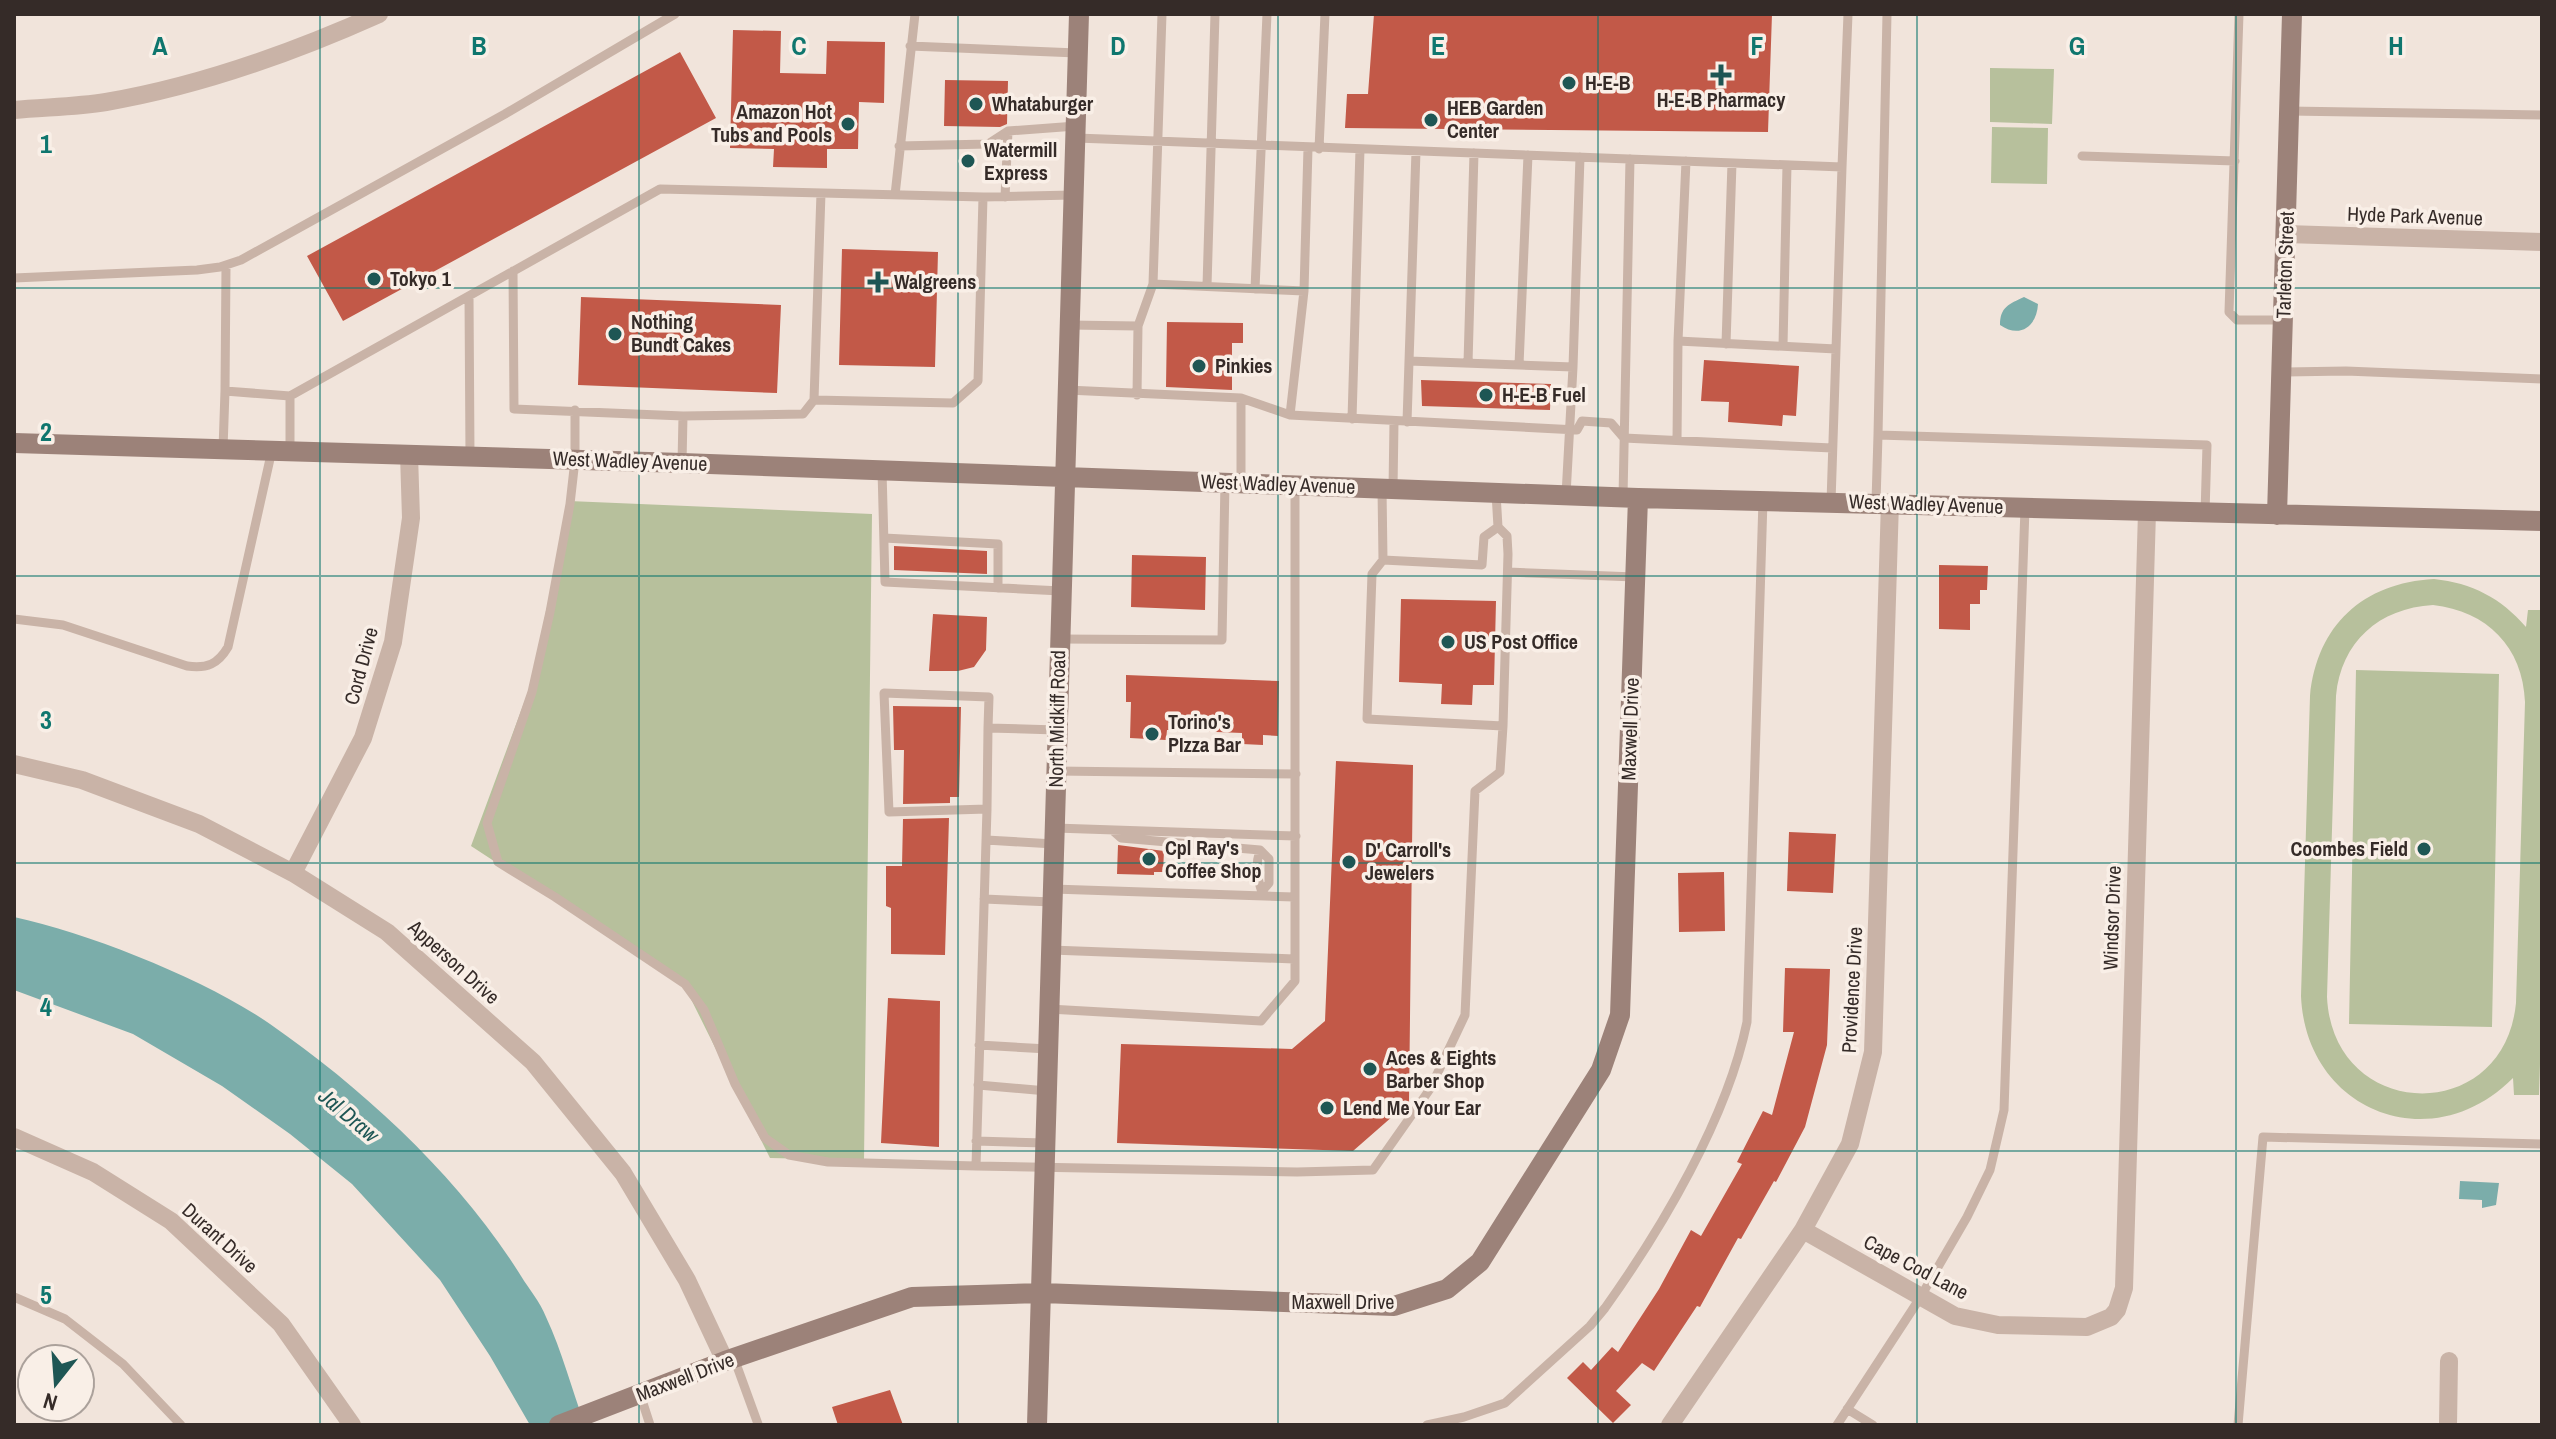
<svg xmlns="http://www.w3.org/2000/svg" width="2556" height="1439" font-family="'Archivo Narrow',sans-serif">
	<rect width="100%" height="100%" fill="#f1e4db"/>
	<path fill="#b7c09c" fill-rule="evenodd" d="M1990,68L2054,69L2052,124L1990,122Z
		M1992,127L2048,128L2047,184L1991,183Z
		M569,501L872,514L864,1160L770,1158L684,985L471,846L531,684Z
		M2434,579C2472,583 2501,598 2526,627L2528,610H2542V1002L2539,1095H2514L2513,1078C2432,1160 2306,1112 2301,996L2310,696C2317,625 2363,583 2434,579ZM2433,605C2487,611 2523,647 2525,702L2516,1003C2504,1127 2333,1122 2327,997L2336,696C2341,642 2379,608 2433,605Z
		M2356,670L2499,674L2492,1027L2349,1024Z"/>
	<path fill="#7badaa" d="M2024,297L2038,304C2037,326 2020,339 2000,325C2000,307 2009,304 2024,297Z
		M14,917C91,934 205,979 270,1024C365,1090 460,1178 521,1276C529,1289 540,1302 546,1317C562,1351 572,1390 585,1425H530L490,1356L440,1280L352,1184L290,1134L222,1086L133,1034L14,990Z
		M2460,1181L2499,1183L2496,1205L2482,1208V1200L2459,1199Z"/>
	<path fill="#c25948" d="M1374,14H1772L1768,132L1345,128L1347,94H1368Z
		M733,30L781,31L780,73L826,74L827,41L885,42L884,103L859,102L858,149H827V168L773,167L774,149L730,148Z
		M680,52L716,118L343,321L307,256Z
		M945,80L1008,81L1007,124L1000,127L944,126Z
		M842,249L938,252L935,367L839,365Z
		M581,297L781,305L777,393L578,385Z
		M1167,322L1243,323V343H1232V390L1166,387Z
		M1704,360L1799,366L1796,416L1783,415L1782,426L1728,422L1729,402L1701,401Z
		M1421,380L1551,384L1550,410L1422,406Z
		M894,546L987,551V574L894,570Z
		M1132,555L1206,557L1205,610L1131,607Z
		M1939,565L1988,566L1987,590H1980V604H1970V630L1939,629Z
		M1401,599L1496,601L1494,685H1473L1472,705L1441,704L1442,684L1399,682Z
		M933,614L987,617L986,650L974,667L958,671H929Z
		M1126,675L1279,681L1278,736L1263,735V745L1242,744V733L1167,730L1166,740L1130,738L1131,702H1126Z
		M893,706L961,707L959,797H950V803L903,804L904,750H894Z
		M1336,761L1413,765L1409,1102L1353,1151L1117,1143L1121,1044L1292,1049L1325,1021Z
		M949,818L945,955L891,954V908L886,906V866H902L903,819Z
		M1789,832L1836,834L1833,893L1787,891Z
		M1118,845L1164,851L1163,872H1154V875L1117,874Z
		M1724,872L1725,931L1679,932L1678,873Z
		M1785,968L1830,969L1827,1045L1805,1127L1776,1182L1774,1181L1741,1239L1738,1238L1700,1307L1697,1306L1654,1371L1642,1363L1616,1391L1631,1405L1613,1423L1567,1378L1583,1362L1591,1370L1612,1347L1618,1352L1659,1289L1691,1230L1701,1236L1742,1164L1737,1162L1763,1111L1772,1115L1794,1032H1783Z
		M888,998L940,1001L939,1147L881,1143Z
		M890,1390L903,1425H838L832,1407Z"/>
	<g fill="none" stroke-linecap="round" stroke-linejoin="round">
		<path stroke="#c9b3a7" stroke-width="9" d="M2239,14L2229,312L2237,320H2283
			M910,46L1077,53
			M2289,111L2542,115
			M1076,138C1331,148 1586,157 1842,167L1831,502
			M899,146L988,144L1008,131L1076,126
			M1319,149L1325,14
			M2082,156L2235,161
			M1842,167L1848,14
			M895,195L915,14
			M1005,197L1008,131
			M513,271L514,409L683,416
			M14,278L197,270L220,267L241,260L505,114L675,14
			M1153,284L1304,291L1290,415L1577,430L1582,421L1611,423L1624,438L1832,448
			M1207,286L1215,14
			M1255,289L1267,14
			M1304,291L1308,148
			M469,296L470,456
			M1069,325L1138,326L1137,395
			M1138,326L1153,284L1162,14
			M1678,341L1686,161
			M1726,344L1732,163
			M1783,346L1787,165
			M1409,361L1573,367L1566,495
			M1468,363L1474,153
			M1519,365L1528,155
			M1573,367L1580,157
			M2281,372L2346,371L2542,379
			M1067,390L1241,398L1290,415
			M225,391L226,266
			M1241,398V483
			M814,400L821,193
			M575,410V460L570,504L550,612L532,692L487,823L498,862L555,897L685,984L704,1010L735,1084L765,1138L789,1155L828,1162L976,1166
			M1352,419L1360,149
			M1407,422L1416,151
			M1878,435L1887,14
			M1677,440L1678,341L1836,349
			M223,449L225,391L290,396
			M290,450V396L660,189L983,197
			M682,463L683,416L803,414L814,400L953,403L978,381L983,197L1073,195
			M882,470L885,582L1061,591
			M1393,489L1394,422
			M1623,497L1630,159
			M1876,502L1878,435L2207,445L2205,514
			M1498,527L1507,536L1508,554L1503,726
			M884,538L998,544V588
			M1383,560L1482,565L1484,537L1498,527L1496,493
			M1508,572L1635,577
			M14,619L63,625L187,666C207,669 218,664 228,647L272,450
			M1059,639L1222,640L1225,482
			M988,728L987,809L889,812L884,693L989,697L988,728L1057,730
			M1057,771L1296,774
			M987,809L976,1166L1297,1172L1373,1170L1430,1089L1465,1015L1475,791L1500,772L1503,726L1367,719L1372,574L1383,560L1382,488
			M1055,828L1296,836
			M1112,830L1121,838L1260,850C1254,869 1258,879 1263,896
			M986,840L1054,844
			M1260,850L1269,859V883L1262,891
			M1053,889L1294,897
			M984,899L1052,902
			M1051,950L1294,959
			M1049,1009L1261,1021L1295,981V485
			M979,1045L1048,1049
			M978,1085L1047,1091
			M976,1141L1046,1143
			M14,1297L65,1319L123,1364L181,1425
			M734,1358L758,1424
			M640,1394L650,1425
			M1847,1409L1873,1425
			M1427,1425L1464,1417L1505,1403L1590,1326L1605,1308C1662,1228 1727,1119 1747,1022L1763,500
			M1837,1425L1920,1298L1967,1217L1990,1170L2004,1110L2025,508
			M2238,1425L2263,1137L2542,1144"/>
		<path stroke="#c9b3a7" stroke-width="18" d="M14,110C44,107 76,107 106,102C200,86 292,53 379,14
			M2286,234L2542,242
			M14,764L82,780L199,824L293,873L387,932L533,1062L623,1173L687,1280L725,1361
			M293,873L363,738L393,642L411,518L409,454
			M14,1137L93,1172L171,1221L281,1324L352,1425
			M1803,1230L1955,1316L1998,1325L2087,1327L2111,1317L2117,1310L2124,1288L2147,512
			M1670,1425L1803,1230L1850,1144L1873,1052L1890,502
			M2448,1425L2449,1361"/>
		<path stroke="#9c8279" stroke-width="20" d="M14,443L682,463L1638,498L2542,521
			M2277,515L2292,14
			M559,1425L725,1361L912,1297L1042,1293L1394,1306L1447,1289L1480,1262L1601,1070L1620,1015L1638,498
			M1037,1425L1079,14"/>
	</g>
	<path fill="none" stroke="#0f766e" stroke-width="2" stroke-opacity="0.55" d="M320,14V1425M639,14V1425M958,14V1425M1278,14V1425M1598,14V1425M1917,14V1425M2236,14V1425M14,288H2542M14,576H2542M14,863H2542M14,1151H2542"/>
	<g fill="#1e5654" stroke="#f9efe7" stroke-width="3">
		<path d="M1717 63h8v8h8v8h-8v8h-8v-8h-8v-8h8z"/>
		<circle cx="1569" cy="83" r="8"/>
		<circle cx="976" cy="104" r="8"/>
		<circle cx="1431" cy="120" r="8"/>
		<circle cx="848" cy="124" r="8"/>
		<circle cx="968" cy="161" r="8"/>
		<circle cx="374" cy="279" r="8"/>
		<path d="M874 270h8v8h8v8h-8v8h-8v-8h-8v-8h8z"/>
		<circle cx="615" cy="334" r="8"/>
		<circle cx="1199" cy="366" r="8"/>
		<circle cx="1486" cy="395" r="8"/>
		<circle cx="1448" cy="642" r="8"/>
		<circle cx="1152" cy="734" r="8"/>
		<circle cx="2424" cy="849" r="8"/>
		<circle cx="1149" cy="859" r="8"/>
		<circle cx="1349" cy="862" r="8"/>
		<circle cx="1370" cy="1069" r="8"/>
		<circle cx="1327" cy="1108" r="8"/>
	</g>
	<g text-anchor="middle" stroke-width="7" stroke-linejoin="round" paint-order="stroke">
		<g font-size="20" font-weight="bold" fill="#352b28" stroke="#f9efe7" text-anchor="start">
			<text x="1585" y="90">H-E-B</text>
			<text x="1721" y="107" text-anchor="middle">H-E-B Pharmacy</text>
			<text x="992" y="111">Whataburger</text>
			<text x="1447" y="115">HEB Garden<tspan x="1447" dy="23">Center</tspan></text>
			<text x="832" y="119" text-anchor="end">Amazon Hot<tspan x="832" dy="23">Tubs and Pools</tspan></text>
			<text x="984" y="157">Watermill<tspan x="984" dy="23">Express</tspan></text>
			<text x="390" y="286">Tokyo 1</text>
			<text x="894" y="289">Walgreens</text>
			<text x="631" y="329">Nothing<tspan x="631" dy="23">Bundt Cakes</tspan></text>
			<text x="1215" y="373">Pinkies</text>
			<text x="1502" y="402">H-E-B Fuel</text>
			<text x="1464" y="649">US Post Office</text>
			<text x="1168" y="729">Torino's<tspan x="1168" dy="23">PIzza Bar</tspan></text>
			<text x="1165" y="855">Cpl Ray's<tspan x="1165" dy="23">Coffee Shop</tspan></text>
			<text x="2408" y="856" text-anchor="end">Coombes Field</text>
			<text x="1365" y="857">D' Carroll's<tspan x="1365" dy="23">Jewelers</tspan></text>
			<text x="1386" y="1065">Aces &amp; Eights<tspan x="1386" dy="23">Barber Shop</tspan></text>
			<text x="1343" y="1115">Lend Me Your Ear</text>
		</g>
		<g font-size="20" fill="#352b28" stroke="#f9efe7">
			<text transform="translate(2415 216) rotate(2)" y="7">Hyde Park Avenue</text>
			<text transform="translate(2285 265) rotate(-88)" y="7">Tarleton Street</text>
			<text transform="translate(630 461) rotate(2)" y="7">West Wadley Avenue</text>
			<text transform="translate(1278 484) rotate(2)" y="7">West Wadley Avenue</text>
			<text transform="translate(1926 504) rotate(2)" y="7">West Wadley Avenue</text>
			<text transform="translate(361 666) rotate(-75)" y="7">Cord Drive</text>
			<text transform="translate(1057 719) rotate(-89)" y="7">North Midkiff Road</text>
			<text transform="translate(1630 729) rotate(-88)" y="7">Maxwell Drive</text>
			<text transform="translate(2112 918) rotate(-88)" y="7">Windsor Drive</text>
			<text transform="translate(454 962) rotate(42)" y="7">Apperson Drive</text>
			<text transform="translate(1852 990) rotate(-87)" y="7">Providence Drive</text>
			<text transform="translate(220 1238) rotate(42)" y="7">Durant Drive</text>
			<text transform="translate(1916 1267) rotate(28)" y="7">Cape Cod Lane</text>
			<text x="1343" y="1309">Maxwell Drive</text>
			<text transform="translate(685 1377) rotate(-21)" y="7">Maxwell Drive</text>
		</g>
		<g font-size="22" font-style="italic" fill="#1e5654" stroke="#f9efe7">
			<text transform="translate(349 1115) rotate(40)" y="8">Jal Draw</text>
		</g>
	</g>
	<g font-size="26" text-anchor="middle" font-weight="bold" fill="#0f766e" stroke="#f9efe7" stroke-width="7" stroke-linejoin="round" paint-order="stroke">
		<text x="160" y="55">A</text>
		<text x="479" y="55">B</text>
		<text x="799" y="55">C</text>
		<text x="1118" y="55">D</text>
		<text x="1438" y="55">E</text>
		<text x="1757" y="55">F</text>
		<text x="2077" y="55">G</text>
		<text x="2396" y="55">H</text>
		<text x="46" y="153">1</text>
		<text x="46" y="441">2</text>
		<text x="46" y="729">3</text>
		<text x="46" y="1016">4</text>
		<text x="46" y="1304">5</text>
	</g>
	<rect width="2556" height="1439" fill="none" stroke="#352b28" stroke-width="32"/>
	<g transform="translate(56 1383) rotate(197)"><circle r="38" fill="#f9efe7" stroke="#aba19b" stroke-width="2"/>
	<path d="M0-6L14 30L0 20L-14 30Z" fill="#1e5654"/>
	<text y="-12" font-size="22" font-weight="bold" text-anchor="middle" fill="#352b28">N</text>
	</g>
</svg>
